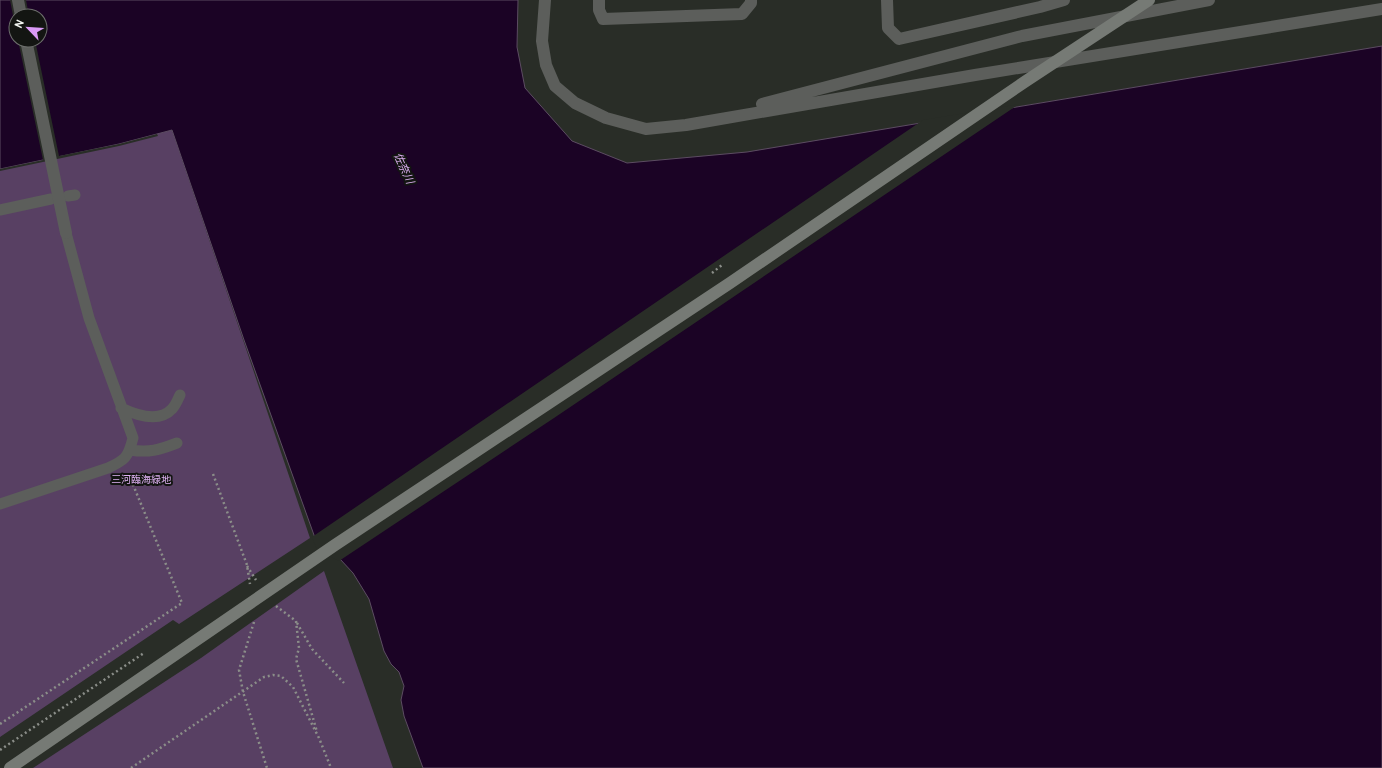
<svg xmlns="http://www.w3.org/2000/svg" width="1382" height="768" font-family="Overpass,'Noto Sans JP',sans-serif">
	<rect width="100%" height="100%" fill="#292d27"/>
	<path fill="#584063" d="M172,130L310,538L179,624L173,620L0,737V169Z
		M324,571L393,768H33L201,658Z"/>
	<path fill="#1b0325" stroke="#5c4c62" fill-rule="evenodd" d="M0,0H518L517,47L525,88L572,141L627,163L747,152L1382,46V768H423L404,716L401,700L404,686L399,672L391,664L384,651L369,599L353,573L340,559L319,549L244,340L172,130L119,144L0,169ZM16,16H40V40H16Z"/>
	<path fill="#292d27" d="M10,0H26L29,16H16V31Z
		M18,40H35L59,156L119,144L157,134L158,136L119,146L0,171V169L43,160Z
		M1019,104L554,418L339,561L317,550L312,537L923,120Z"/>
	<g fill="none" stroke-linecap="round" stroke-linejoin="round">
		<path stroke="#8b8e89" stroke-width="2.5" stroke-dasharray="2 3" stroke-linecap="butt" d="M712,273L722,265
			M213,474L247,565L250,584
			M247,566L256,580
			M276,606L296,621L299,648L296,659L317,732
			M254,622L239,670L243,692L267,768
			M297,623L312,649L344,683
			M0,724L182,603L129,475
			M0,750L144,653
			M131,768L264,677L273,675L281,676L293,687L319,738L331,768"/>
		<path stroke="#5c5e5b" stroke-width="11" d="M68,196L75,195
			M0,210L51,199
			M121,408C136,415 159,423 172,409C176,405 178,399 180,395
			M130,450C149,453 159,450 177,443
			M0,504L108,468C125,460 128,458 133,438L89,318L66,233"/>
		<path stroke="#5c5e5b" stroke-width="12" d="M18,0L21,16
			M545,0L542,41L546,65L555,86L575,103L606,118L646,129L686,125L975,75L1382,9
			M599,0V10L603,19L742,14L751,3V0
			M887,0L888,28L899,39L1040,7L1064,0
			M26,40L66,233
			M762,104L1022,36L1209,0"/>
		<path stroke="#767a75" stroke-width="12" d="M10,768L335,545L730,283L1026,81L1149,0"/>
	</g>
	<g text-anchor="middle" stroke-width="4" stroke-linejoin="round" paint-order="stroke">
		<g font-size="10" fill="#dfb2f3" stroke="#131512">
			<text x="141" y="483">三河臨海緑地</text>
		</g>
		<g font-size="11" font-style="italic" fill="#dbaef0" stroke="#131512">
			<text transform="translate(404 168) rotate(65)" y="4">佐奈川</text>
		</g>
	</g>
	<g transform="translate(28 28) rotate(295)"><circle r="19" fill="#131512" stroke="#6d6f6c"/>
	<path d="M0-3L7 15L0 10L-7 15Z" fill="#da9af6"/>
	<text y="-6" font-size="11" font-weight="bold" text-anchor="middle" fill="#f3f6f2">N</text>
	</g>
</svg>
